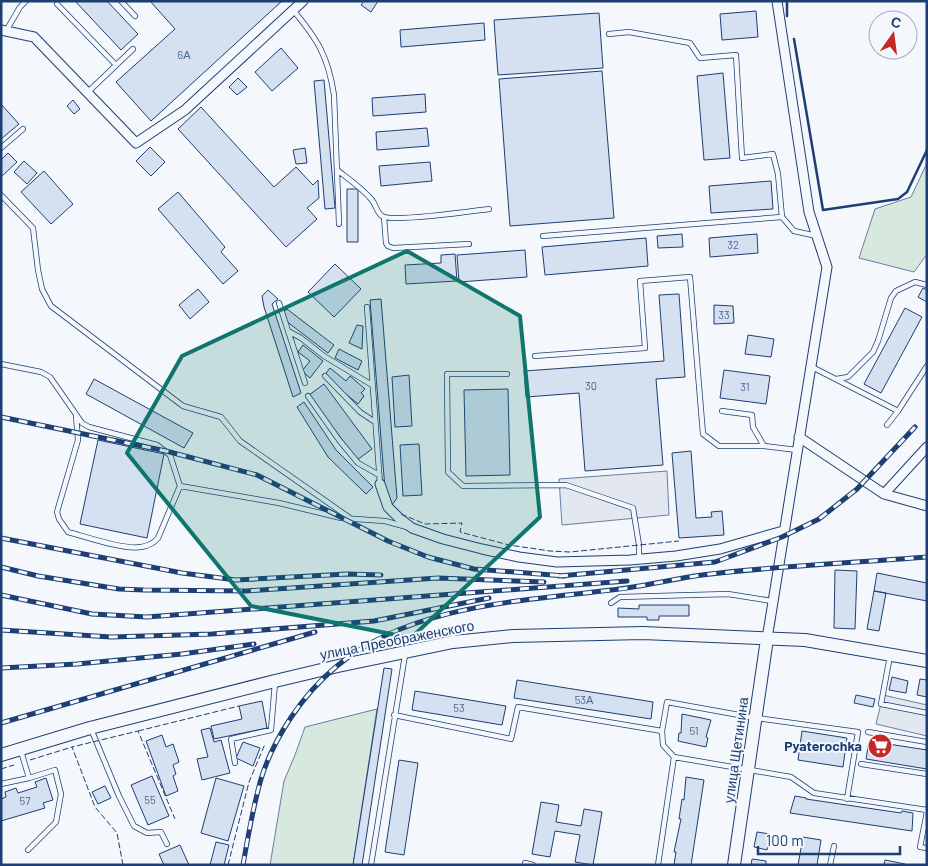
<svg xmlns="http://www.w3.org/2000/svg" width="928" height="866" font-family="Barlow,sans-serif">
	<rect width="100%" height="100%" fill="#f4f7fb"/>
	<path fill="#d7e8df" stroke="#687fa3" d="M927,163V254L914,272L859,258L875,209L911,197Z
		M377,709L353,865H270L284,781L295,755L305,727Z"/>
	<path fill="#e3e8f0" stroke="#687fa3" d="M667,471L669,515L562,525L559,479Z
		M883,695L927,705V736L876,724Z"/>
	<path fill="#d5e0f0" stroke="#1d3f73" d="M75,1H107L138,34L121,50Z
		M150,1H282L151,121L116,82L175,29Z
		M364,1H378L371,12L361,5Z
		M756,11L758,37L722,40L720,14Z
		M599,13L603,68L498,75L494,20Z
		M484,23L485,40L401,47L400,30Z
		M281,48L298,68L272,91L255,72Z
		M602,71L614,218L510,226L499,79Z
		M723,73L730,158L704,160L697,76Z
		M238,78L247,87L237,95L229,87Z
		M324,80L335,208L325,209L314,81Z
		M425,94L426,112L373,116L372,98Z
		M73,100L80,109L74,114L67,106Z
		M1,104L19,124L1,139Z
		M201,107L274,187L296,167L313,185L318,180L319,198L307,208L317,219L286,247L178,129Z
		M427,128L429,146L377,150L376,132Z
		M150,147L165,162L151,176L136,161Z
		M305,148L307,163L296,164L293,150Z
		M8,153L17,162L1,177V160Z
		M24,161L37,173L27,184L14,172Z
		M430,162L432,181L381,186L379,166Z
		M44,171L73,204L51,224L21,192Z
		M771,181L773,209L711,213L709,186Z
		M347,189H358V242H347Z
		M178,192L225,247L221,252L238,271L223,284L158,209Z
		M682,234L683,247L658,248L657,236Z
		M757,234L758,253L710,257L709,238Z
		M646,238L648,266L545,275L542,247Z
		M525,250L527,277L459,282L457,255Z
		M455,254L457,281L406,284L405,265L441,263V255Z
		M335,264L361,289L334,317L308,292Z
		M923,288L927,290V302L918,297Z
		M198,289L209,302L190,319L179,305Z
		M268,290L278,299L272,304L301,393L293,397L264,307L262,296Z
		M679,294L685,377L656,379L663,465L585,471L579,393L526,397L524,371L664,361L659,295Z
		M381,299L397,498L392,505L385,489L370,300Z
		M714,305L733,306L734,323L714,324Z
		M905,308L922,317L881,393L864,384Z
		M287,309L334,345L328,353L286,321L282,314Z
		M357,325L363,326L362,349L349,343Z
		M748,335L774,339L771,357L745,354Z
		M303,345L323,361L310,378L302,371L310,361L298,352Z
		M339,349L362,361L358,370L335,358Z
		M330,368L346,381L350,376L365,389L361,393L364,396L358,404L324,376Z
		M724,370L770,376L766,404L720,398Z
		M409,375L412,426L395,427L392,377Z
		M94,379L193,433L184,448L86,394Z
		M324,384L372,449L357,460L309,395Z
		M508,389L510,475L466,476L464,390Z
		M304,402L336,450L373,487L366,494L328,457L297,407Z
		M98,440L164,454L147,538L80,524Z
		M419,444L422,495L403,496L400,445Z
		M691,451L696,518L712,517L711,512L722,511L724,535L679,538L672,453Z
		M835,570L857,571L855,629L834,628Z
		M877,573L927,583V601L874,591Z
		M874,591L886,593L879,631L867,629Z
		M639,605H689V616H659V620H647V617H618V608L639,609Z
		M384,668L392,669L362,865H353Z
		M892,677L908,681L906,693L889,690Z
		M920,679L927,680V697L917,695Z
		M517,680L653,702L651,719L514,698Z
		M415,691L506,706L502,725L412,710Z
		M856,695L875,699L873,707L854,703Z
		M262,701L267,728L214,739L211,726L242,719L239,706Z
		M682,714L711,720L706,737L708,738L706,747L678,741L679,733H681Z
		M210,728L214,742L221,740L230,773L202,780L197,759L208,757L201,730Z
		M802,731L847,738L843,767L798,760Z
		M162,735L166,747L173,744L179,762L173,765L176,774L173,776L178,791L166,796L146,741Z
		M869,741L927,750V769L866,759Z
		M243,742L260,748L253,766L236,758Z
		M399,760L418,763L404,855L385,852Z
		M152,776L169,816L148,825L131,785Z
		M686,777L704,780L691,865H674L676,852H674L681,819H679L682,799L684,800Z
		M46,778L53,800L43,803L45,808L1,821V799L6,797L5,792L16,788L18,793L37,787L35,782Z
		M216,778L244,786L228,841L201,833Z
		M105,786L111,798L98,804L92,792Z
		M795,796L806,798V799L901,813L902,811L913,813L912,831L790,813Z
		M541,802L559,805L556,822L581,826L584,809L602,812L593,865L575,862L580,835L555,831L550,857L532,854Z
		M757,832L770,834L767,850L754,847Z
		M803,837L821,840L817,865H798Z
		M216,842L229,845L224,865H210Z
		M180,845L189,865H164L159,854Z
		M752,859L766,861V865H751Z
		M885,860L905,864L904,865H884Z"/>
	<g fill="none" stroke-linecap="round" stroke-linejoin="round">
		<defs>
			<path id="lane" d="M121,1L135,16
				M57,4L116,65
				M293,10C318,40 328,56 334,95L339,224
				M6,31L20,7L26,1
				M609,34L629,32L690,43L700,58L736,55L742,158L773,154L778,174L782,217L794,231L817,236
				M88,92L133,49
				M1,148L23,129
				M337,170C350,180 362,188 372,200C376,205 377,213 382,216C392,223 473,211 489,209
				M1,195L33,228L38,270L42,289L51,306L183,406L221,417L240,441L350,518
				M384,217L386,243L388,246L393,248L469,244
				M543,236L782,217
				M279,303L305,383
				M367,307L380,484
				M288,331L301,338L324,356L372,385
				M535,356L645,348L640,281L690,277L703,434L719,446H764
				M1,364L41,372L50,377L82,423L89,427L157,445L170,455L180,486L279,503L341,518L385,521L407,527
				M812,367L898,411L927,366
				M507,374H447L448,472L463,486L566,485L633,508L639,545V559
				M325,376L360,412L375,422
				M836,379L848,377L873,352L878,341L891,298L896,291L915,282L927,285
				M308,396L339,440L358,463L379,475
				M722,411L752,415L753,427L764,446L797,450
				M76,416L78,440L57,512L59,519L68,532C87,537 124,550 141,547C148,546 154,543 158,538L180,486
				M887,425L898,411
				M611,603L620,597L728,594L772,601
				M890,656L881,704L927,713
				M394,715L511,739L518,707L662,731L663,745L674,757L791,777L814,793L927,810
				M91,729L119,796L134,826L147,833L161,832L167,844
				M662,731L667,702L756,718L858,732L847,799
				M868,732L927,742
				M21,751L29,778L55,770L61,794L56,822L28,850
				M235,763L231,739L271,730L275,683
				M861,764L927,774
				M1,784L29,778
				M927,812L920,847L927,848
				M525,863L533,865
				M371,865L405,655
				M658,865L674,757
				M830,865L834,846"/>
			<path id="street" d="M1,30L34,37L136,143L185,110L303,1
				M799,437L884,494L927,447
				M380,484L388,507L399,518L412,528L443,539L482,549L519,557L557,562L630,560L676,556L720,549L783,531
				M884,494L927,506
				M767,639L827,267L809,212L777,1"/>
			<path id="secondary" d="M1,755L90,728L275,681L338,666L453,642L513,636L643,633L805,640L927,661
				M734,865L767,639"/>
		</defs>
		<use href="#lane" stroke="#1d3f73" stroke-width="6"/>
		<use href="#street" stroke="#1d3f73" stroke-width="11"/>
		<use href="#secondary" stroke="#1d3f73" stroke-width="14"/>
		<use href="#lane" stroke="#f4f7fb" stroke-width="4.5"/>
		<use href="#street" stroke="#f4f7fb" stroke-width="9"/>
		<use href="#secondary" stroke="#f4f7fb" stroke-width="12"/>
		<defs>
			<path id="rail" d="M1,417L166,451L257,475L388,541L428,557L474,569L565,576
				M1,538L182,573L236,580L347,574L381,575
				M1,567L38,576L119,589L144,590L246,591L438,578L544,582
				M559,576L715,562L782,537L819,519L857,489L915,427
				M1,595L92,614L147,617L627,581
				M1,630L111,637L212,634L374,621L489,598
				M1,668L77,664L182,654L254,644
				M1,723L315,632
				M243,865C248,836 253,807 261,779C274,737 303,694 337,666C410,605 522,601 611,590C642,587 672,579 702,575C777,566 852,563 927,557"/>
		</defs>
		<use href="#rail" stroke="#1d3f73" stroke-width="5"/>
		<use href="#rail" stroke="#f4f7fb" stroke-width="3" stroke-dasharray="9" stroke-linecap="butt"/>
		<path stroke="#1d3f73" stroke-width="1" stroke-dasharray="6 2.5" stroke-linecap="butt" d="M401,514L425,524L462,523L460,532L509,545L550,551L570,552L679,541
			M138,731L239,706
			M30,760L72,747
			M1,769L14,765
			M123,865L117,833L95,807L72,747L138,731L175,819
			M228,865L249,782L265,744"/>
		<path stroke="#1d3f73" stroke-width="2.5" d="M787,16V1
			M794,39L823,210L898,199L907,192L927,150"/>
	</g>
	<path fill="#0f766e" fill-opacity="0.2" stroke="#0f766e" stroke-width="4" stroke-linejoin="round" d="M407,251L520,316L540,517L411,638L251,606L127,453L182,356Z"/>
	<defs>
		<symbol id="supermarket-disc" viewBox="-11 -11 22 22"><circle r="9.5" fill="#c62828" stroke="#f4f7fb"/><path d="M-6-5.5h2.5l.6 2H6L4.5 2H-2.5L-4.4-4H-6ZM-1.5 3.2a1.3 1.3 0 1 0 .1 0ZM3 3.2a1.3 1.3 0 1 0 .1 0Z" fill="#fff"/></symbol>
	</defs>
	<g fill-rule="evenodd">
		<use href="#supermarket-disc" x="866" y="732" width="28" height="28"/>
	</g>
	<g text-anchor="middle" stroke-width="4" stroke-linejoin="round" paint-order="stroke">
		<g font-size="11" fill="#4b6792">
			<text x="184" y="59">6А</text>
			<text x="733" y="249">32</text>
			<text x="724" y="319">33</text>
			<text x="591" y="390">30</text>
			<text x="745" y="391">31</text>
			<text x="584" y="704">53А</text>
			<text x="459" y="712">53</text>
			<text x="694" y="735">51</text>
			<text x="150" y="804">55</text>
			<text x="25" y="805">57</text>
		</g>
		<g font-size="14" fill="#1d3f73" stroke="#f4f7fb">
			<text transform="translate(397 640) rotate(-11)" y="5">улица Преображенского</text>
			<text transform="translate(736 750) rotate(-82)" y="5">улица Щетинина</text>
		</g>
		<g font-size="14" font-weight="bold" fill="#1d3f73" stroke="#f4f7fb" text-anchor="end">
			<text x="862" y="751">Pyaterochka</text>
		</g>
	</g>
	<rect width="928" height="866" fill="none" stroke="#1d3f73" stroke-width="5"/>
	<g transform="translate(893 35) rotate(14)"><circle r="24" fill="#f4f7fb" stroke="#9eadc5"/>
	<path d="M0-4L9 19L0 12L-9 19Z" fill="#c62828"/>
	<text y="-8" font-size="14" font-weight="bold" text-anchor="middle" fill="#1d3f73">С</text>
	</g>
	<path d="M758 846v8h142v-8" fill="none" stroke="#1d3f73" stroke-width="2.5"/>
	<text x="766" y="846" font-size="15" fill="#1d3f73" stroke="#f4f7fb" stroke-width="4" paint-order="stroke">100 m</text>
</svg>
